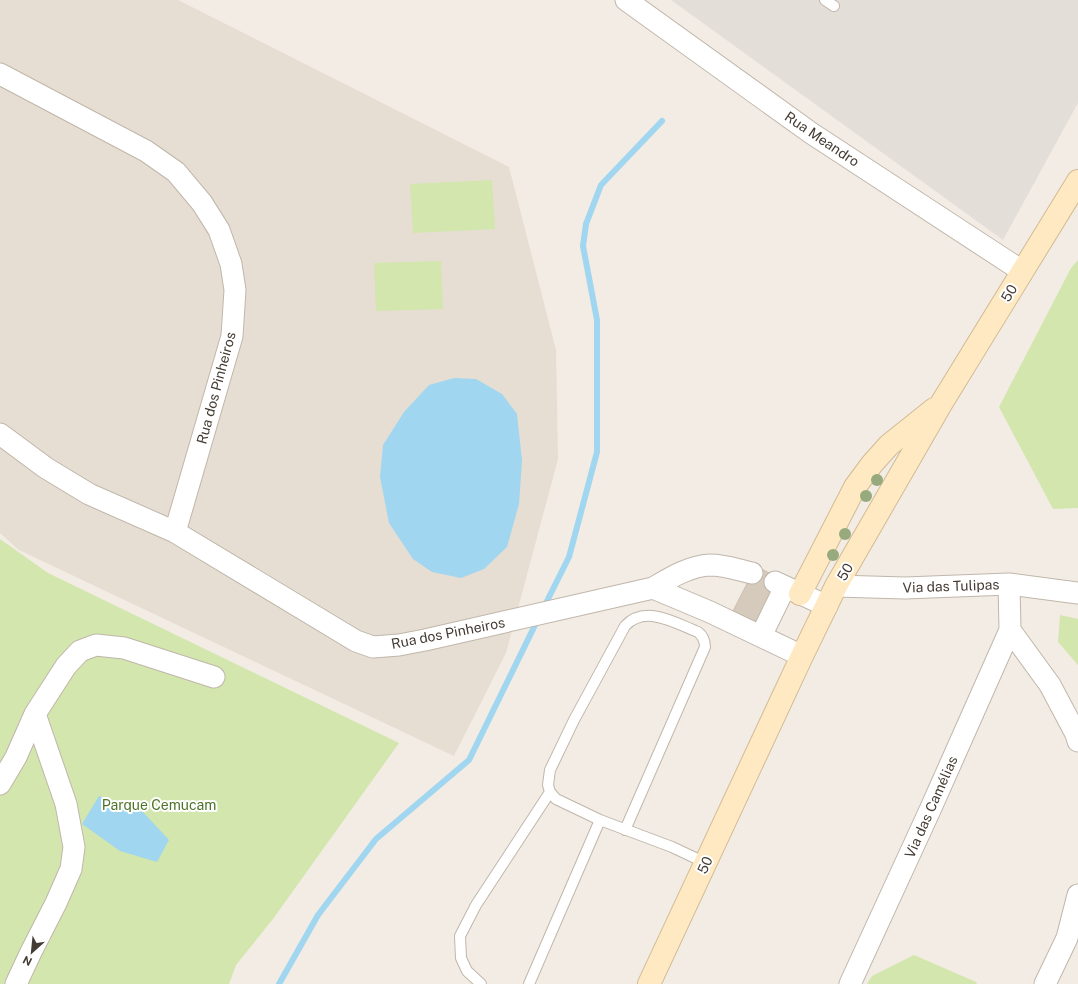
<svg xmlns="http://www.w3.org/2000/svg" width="1078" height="984" font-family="'Public Sans',sans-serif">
	<rect width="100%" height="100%" fill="#f2ece4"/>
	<path fill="#e6ded2" d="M0,0H178L509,167L556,350L558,459L506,653L454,756L19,550L0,533Z"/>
	<path fill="#e4ded9" d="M671,0H1078V103L1003,240Z"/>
	<path fill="#d2e6ad" d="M492,180L495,229L413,233L410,184Z
		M1078,260V508L1053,509L999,407L1071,268Z
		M441,261L443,309L376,311L374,263Z
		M0,539L48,573L399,743L273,919L236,965L229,984H0Z
		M1060,615L1078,619V665L1058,642Z
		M914,955L976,982L977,984H867L872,976Z"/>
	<path fill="#a0d6ef" d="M454,378L476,379L502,394L517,414L522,460L519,504L507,547L484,569L461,578L432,572L413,559L389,523L380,477L383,445L404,412L429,385Z
		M99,796L143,812L169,840L157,862L120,851L82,824Z"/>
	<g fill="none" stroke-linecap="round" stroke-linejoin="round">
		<path stroke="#a0d6ef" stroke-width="6" d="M544,607L569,557L597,452V320L583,246L586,224L601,185L662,121
			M279,984L318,915L376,839L469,760L538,619"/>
	</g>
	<path fill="#d6cabd" stroke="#cebead" d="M756,566L777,577L771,590L769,600L760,613L754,625L731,615Z"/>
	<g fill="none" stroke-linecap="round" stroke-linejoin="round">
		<defs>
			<path id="service" d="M825,0L834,6
				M625,830L705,647C705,640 703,636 698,632C675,623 645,604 625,626L574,720L550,770L548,785L550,792L556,799L600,820L672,847L706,863
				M481,984L467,971L461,958L460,936L476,905L550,792
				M529,984L600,820"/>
			<path id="minor" d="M626,0L811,133L1022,271
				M0,74L146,151L176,172L202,203L219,230L231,264L235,290L232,336L175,532
				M0,434L46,468L89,494L175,532L356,641L373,647L399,645L425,640L653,588C670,578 689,566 710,565C724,565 739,570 752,573
				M775,582L827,606
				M1009,584L1010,630L1050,685L1076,734L1078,741
				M836,586L905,588L1009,584L1078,593
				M653,588L710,612L802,656
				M761,636L785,587
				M0,784L16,757L35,714L66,666L80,651L96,645L124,648L214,677
				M16,984L31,952L56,903L71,869L74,847L66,804L35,714
				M850,984L930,810L1010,630
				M1045,984L1067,938L1078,895"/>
			<path id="secondary" d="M800,594L855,487L872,464L889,445L934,409
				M649,984L802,656L836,586L941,404L1078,181"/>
		</defs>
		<use href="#service" stroke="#c0b6aa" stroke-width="12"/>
		<use href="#minor" stroke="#c0b6aa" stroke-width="23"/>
		<use href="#secondary" stroke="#d2bb94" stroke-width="24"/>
		<use href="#service" stroke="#fff" stroke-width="10"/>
		<use href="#minor" stroke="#fff" stroke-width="21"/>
		<use href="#secondary" stroke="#fee9c2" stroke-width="22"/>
	</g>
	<g fill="#97aa7d">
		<circle cx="877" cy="480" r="6"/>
		<circle cx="866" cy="496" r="6"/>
		<circle cx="845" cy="534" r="6"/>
		<circle cx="833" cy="555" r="6"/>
	</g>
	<g text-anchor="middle" stroke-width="4" stroke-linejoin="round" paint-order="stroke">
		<g font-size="14" fill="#443c34" stroke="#fff">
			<text transform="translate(822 139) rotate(34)" y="5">Rua Meandro</text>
			<text transform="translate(1009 293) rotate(-59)" y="5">50</text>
			<text transform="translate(216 388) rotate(-75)" y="5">Rua dos Pinheiros</text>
			<text transform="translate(845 572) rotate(-60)" y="5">50</text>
			<text transform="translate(951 586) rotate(-2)" y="5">Via das Tulipas</text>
			<text transform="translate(448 633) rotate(-11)" y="5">Rua dos Pinheiros</text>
			<text transform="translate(931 807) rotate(-66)" y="5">Via das Camélias</text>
			<text transform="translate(705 865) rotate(-65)" y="5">50</text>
		</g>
		<g font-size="14" fill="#4d7429" stroke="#fff">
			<text x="159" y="810">Parque Cemucam</text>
		</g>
	</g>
	<g transform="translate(32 952) rotate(207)" stroke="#ffffff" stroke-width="3" paint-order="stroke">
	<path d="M0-3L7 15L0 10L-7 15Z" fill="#443c34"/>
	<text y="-6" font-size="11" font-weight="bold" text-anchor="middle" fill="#443c34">N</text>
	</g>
</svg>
